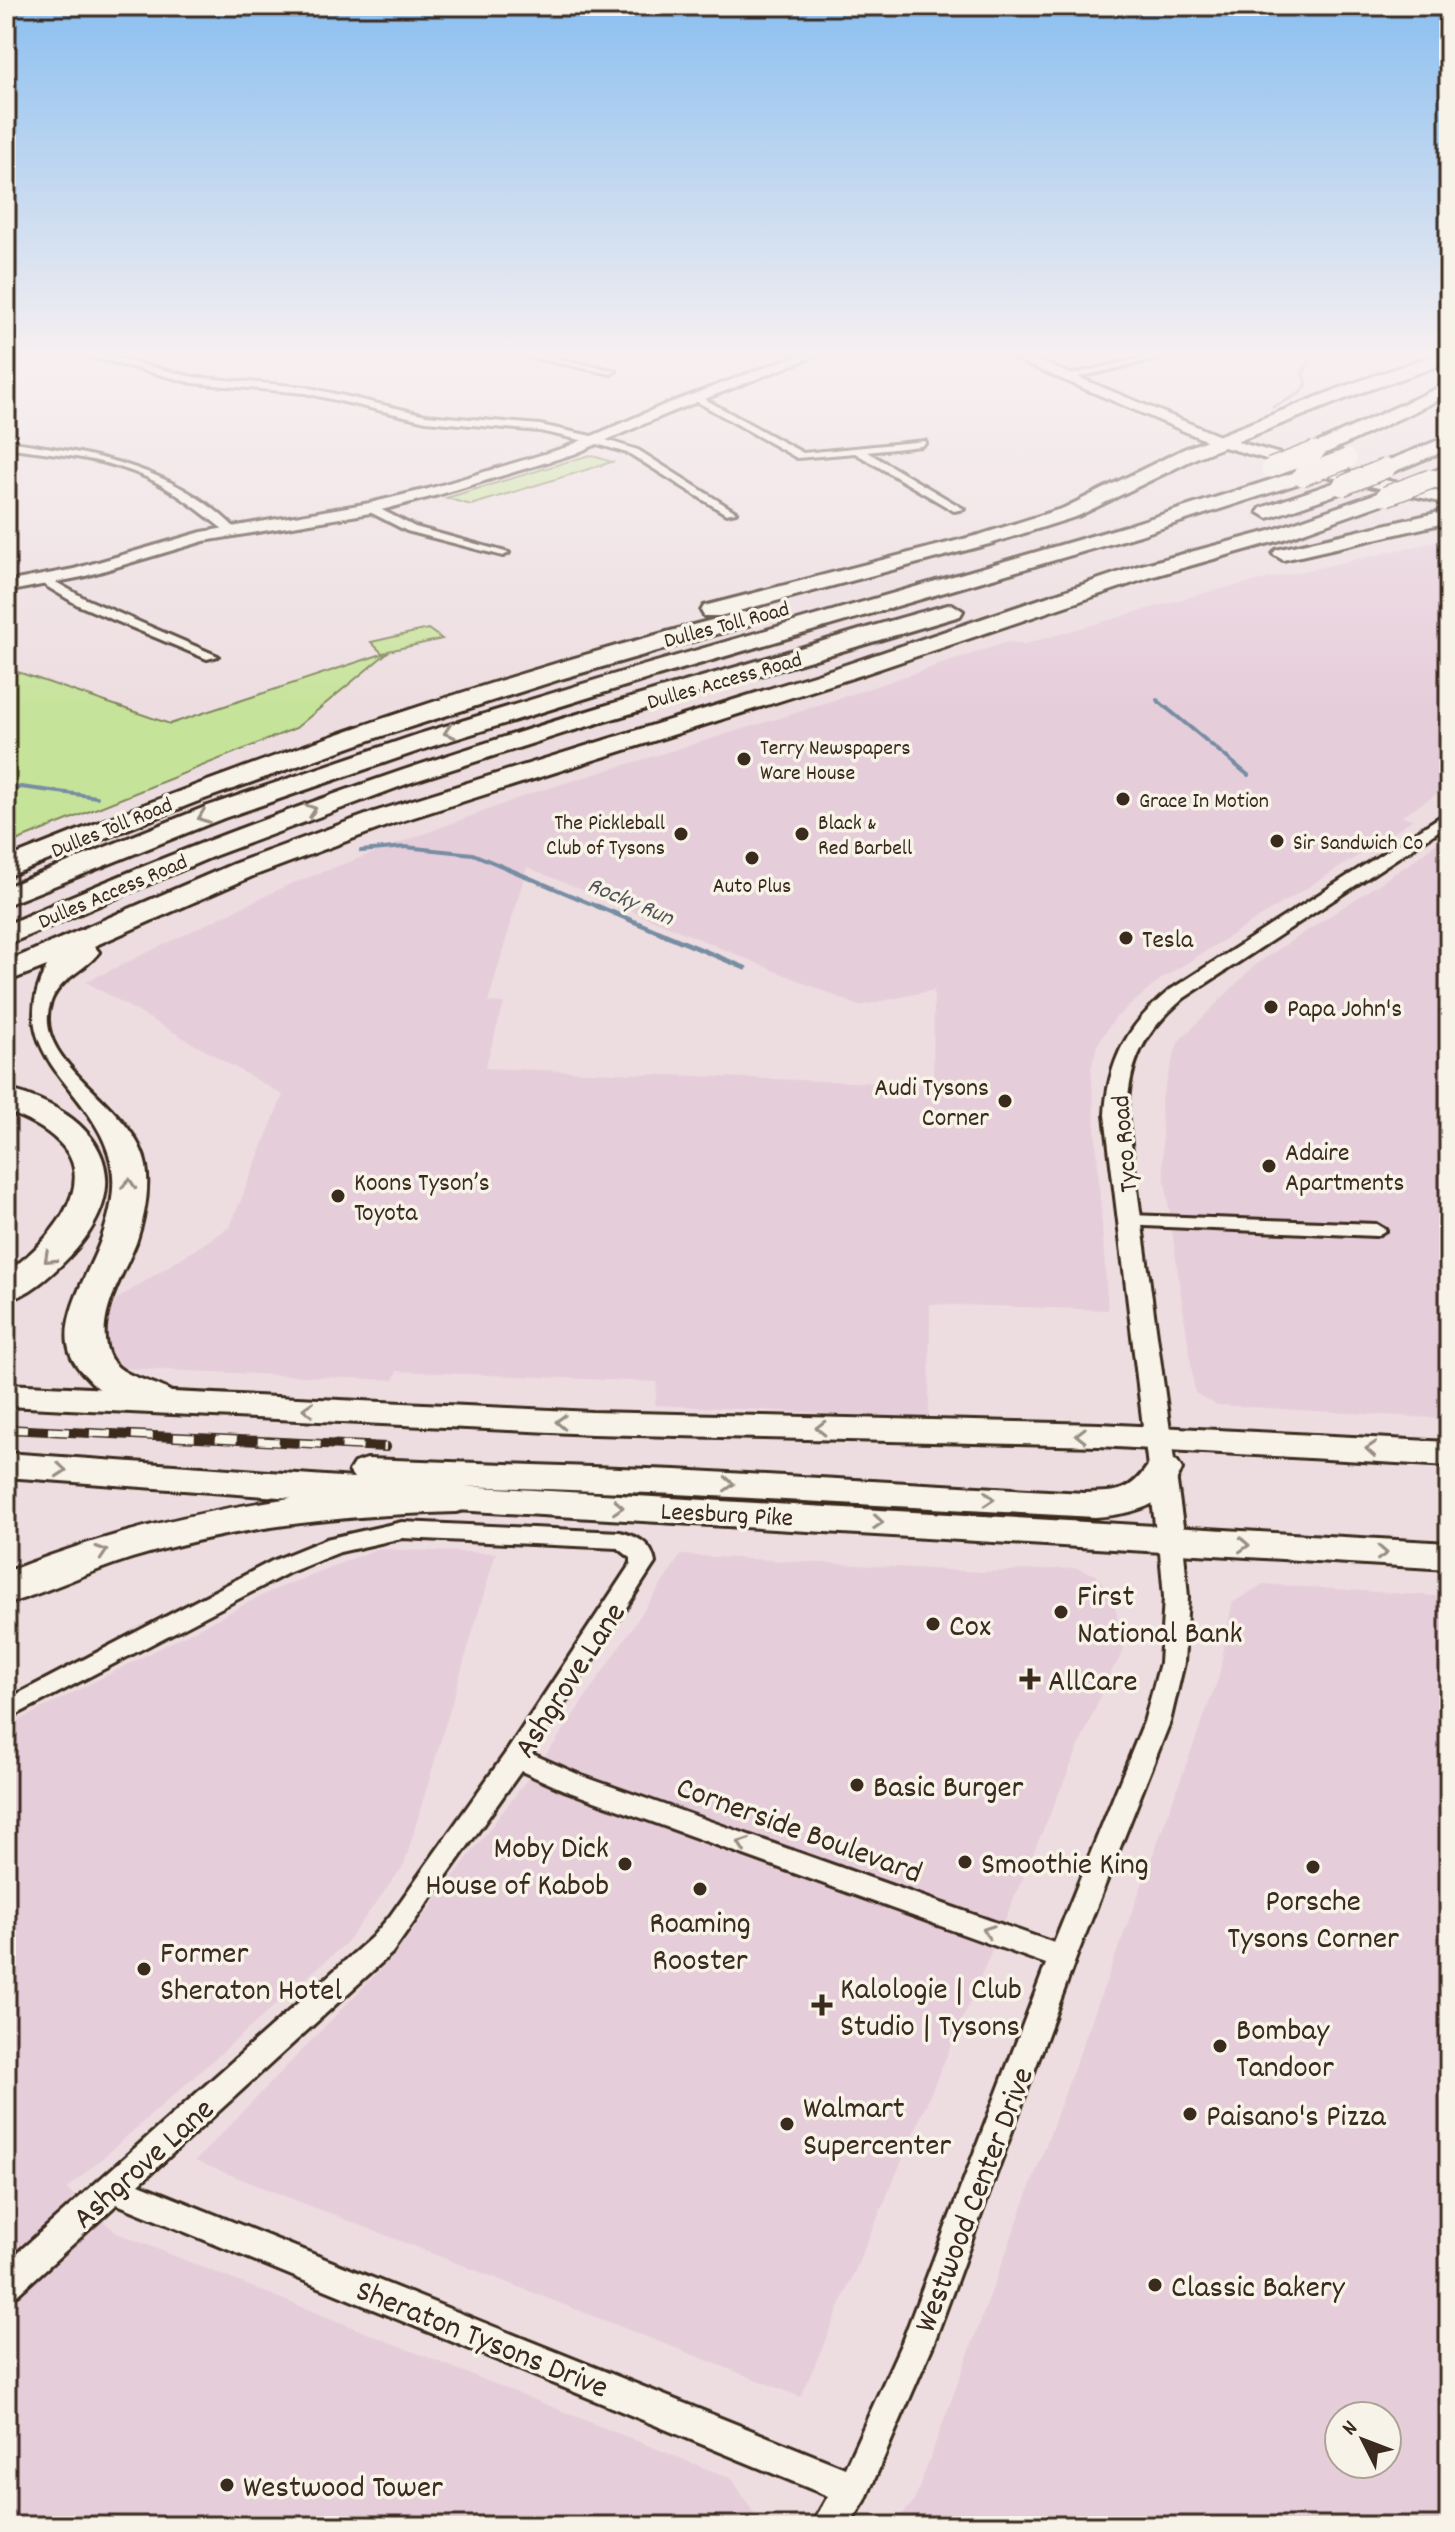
<svg xmlns="http://www.w3.org/2000/svg" width="1455" height="2532" font-family="Dekko,sans-serif">
	<rect width="100%" height="100%" fill="#eddde0"/>
	<filter id="ink" filterUnits="userSpaceOnUse"><feTurbulence type="fractalNoise" baseFrequency=".0125" numOctaves="2"/><feDisplacementMap in="SourceGraphic" scale="16" xChannelSelector="R" yChannelSelector="G"/><feConvolveMatrix kernelMatrix="1 2 1 2 8 2 1 2 1" color-interpolation-filters="sRGB"/></filter>
	<g filter="url(#ink)">
		<path fill="#e6cdda" fill-rule="evenodd" d="M1449,539V787L1401,816L1413,819L1358,856L1161,979L1114,1019L1097,1045L1091,1069L1108,1310L930,1304L929,1418L655,1405L657,1382L397,1371L393,1380L120,1368L100,1335L117,1299L230,1227L283,1095L86,982L288,885L532,793L783,717L1008,642L1025,644L1207,592ZM527,867L859,1006L934,990L933,1085L485,1068L504,1003L488,1002Z
			M1449,833V1419L1217,1405L1195,1393L1163,1166L1161,1100L1178,1042L1256,964L1409,864Z
			M376,1549L496,1553L404,1865L346,1943L67,2189L117,2233L732,2479L757,2518L750,2526H6V1727L271,1591Z
			M681,1555L983,1572L1077,1568L1096,1575L1113,1596L1124,1650L1109,1676L801,2397L195,2161L395,1954L556,1741Z
			M1263,1584L1449,1597V2526H892L914,2501L1219,1676L1232,1603ZM1339,2416H1387V2464H1339Z"/>
		<path fill="#c6e39a" stroke="#80865c" stroke-width="2" d="M590,455L612,462L471,505L446,498Z
			M428,629L442,639L388,651V652L296,728L6,845V668L170,724L388,652L382,653L371,642Z"/>
		<g fill="none" stroke-linecap="round" stroke-linejoin="round">
			<path stroke="#778da3" stroke-width="3" d="M1273,407L1299,394L1307,384L1302,373L1310,363L1307,354"/>
			<path stroke="#778da3" stroke-width="4" d="M1157,700L1248,775
				M6,792L21,787L97,797
				M361,851L405,847L473,854L601,908"/>
			<path stroke="#778da3" stroke-width="5" d="M597,906L745,968"/>
			<defs>
				<path id="minor" d="M81,354H99L193,377L305,387L426,415L540,425L596,437L638,450L736,512L726,514L630,454L594,443L540,431L426,421L305,393L193,383Z
					M517,354H538L616,371L611,374Z
					M1158,354H1177L1066,380L1061,377Z
					M697,395L803,453L925,441L926,443L921,446L867,452L964,509L954,511L855,453L797,458L694,400Z
					M6,441C91,453 175,466 238,531L228,533C202,513 176,491 146,477C102,457 53,454 6,447Z
					M366,506H374L415,527L509,553L503,556L407,531L366,510Z
					M45,576L86,599L218,656L207,659L78,605L41,583L39,580Z
					M1129,1215L1376,1224L1386,1230L1376,1236L1122,1225L1119,1221L1122,1217Z
					M402,1522L620,1532C638,1537 652,1543 655,1563L651,1569L532,1754L582,1776L1054,1943L1144,1722L1160,1663L1164,1597L1159,1541L1163,1535H1179L1183,1541L1188,1597L1184,1663L1170,1722L1076,1958L933,2345L865,2501L849,2526H811L828,2496L117,2204L17,2295L6,2299V2263L372,1937L390,1916L507,1751L631,1563V1558L618,1548L402,1538L340,1552L288,1573L6,1720V1700L272,1561L326,1539ZM521,1771L564,1790L1046,1964L902,2342L845,2468L139,2184L392,1953Z"/>
				<path id="tertiary" d="M1449,811V824L1184,998C1143,1033 1129,1061 1127,1115L1185,1541L1181,1548L1171,1551L1161,1548L1157,1541L1105,1115C1108,1061 1128,1024 1170,990Z"/>
				<path id="secondary" d="M801,354H820L674,411L574,454L438,495L370,513L204,541L82,577L6,592V582L74,569L202,532L370,503L428,489L564,448L664,405Z
					M1003,354H1022L1227,439L1334,469L1449,494V504L1326,476L1217,445Z"/>
				<path id="trunk" d="M6,1384L592,1412L1099,1424L1449,1442V1466L1099,1446L592,1434L6,1406Z
					M6,1453L354,1478L349,1471L354,1463L367,1459L676,1470L1084,1493C1121,1492 1131,1492 1151,1461L1164,1457L1177,1461L1182,1469C1168,1507 1132,1514 1095,1517L676,1494L463,1486L1449,1543V1569L456,1510L6,1477Z"/>
				<path id="motorway" d="M1437,354H1449V362L1360,393L1198,457L1078,516L993,543L720,616H704L701,611L704,606L979,535L1064,508L1184,449L1348,385Z
					M1449,383V395L1322,455H1308L1306,451L1308,447Z
					M1449,436V449L1393,472L1386,474L1376,468L1379,464Z
					M1449,465V478L1431,485L1421,479L1424,475Z
					M1296,472L1306,478L1303,482L1140,535L651,678L436,745L224,818L6,905V887L205,807L419,734L635,668L1126,526Z
					M1342,480L1352,486L1349,490L1268,518L1258,512L1261,508Z
					M1386,490L1396,496L1393,500L1284,539L1154,576L852,678L392,824L253,876L94,946L99,952C86,970 62,977 52,999C25,1063 136,1103 146,1166C150,1191 144,1219 136,1243C123,1276 95,1317 108,1353C120,1384 165,1377 181,1402L176,1411C153,1417 134,1405 113,1396C100,1391 93,1384 84,1374C44,1336 87,1280 101,1240C110,1216 117,1187 111,1162C94,1086 0,1057 47,966L6,982V962L233,864L374,812L836,668L1138,566L1270,531Z
					M1449,510V522L1283,560L1273,554L1276,550Z
					M952,604L963,611L960,616L568,732L412,782L214,856L6,945V925C237,821 476,742 719,672C797,650 874,624 952,604Z
					M743,612L751,614L754,619L751,624L564,678L379,737L196,802L6,877V859C246,762 492,675 743,612Z
					M6,1089C102,1113 143,1183 66,1260C49,1277 29,1295 6,1301V1273C42,1248 104,1186 59,1142C44,1127 26,1119 6,1111Z
					M456,1484L470,1488L476,1498L470,1508L456,1512C346,1515 237,1526 132,1558C89,1571 49,1592 6,1604V1572C151,1515 300,1489 456,1484Z"/>
			</defs>
			<use href="#minor" stroke="#3b2a1e" stroke-width="6"/>
			<use href="#tertiary" stroke="#3b2a1e" stroke-width="6"/>
			<use href="#secondary" stroke="#3b2a1e" stroke-width="6"/>
			<use href="#trunk" stroke="#3b2a1e" stroke-width="6"/>
			<use href="#motorway" stroke="#3b2a1e" stroke-width="6"/>
			<use href="#minor" fill="#f7f3e8" fill-rule="evenodd"/>
			<use href="#tertiary" fill="#f7f3e8" fill-rule="evenodd"/>
			<use href="#secondary" fill="#f7f3e8" fill-rule="evenodd"/>
			<use href="#trunk" fill="#f7f3e8" fill-rule="evenodd"/>
			<use href="#motorway" fill="#f7f3e8" fill-rule="evenodd"/>
			<defs>
				<path id="rail" d="M6,1429L386,1447"/>
			</defs>
			<use href="#rail" stroke="#3b2a1e" stroke-width="10"/>
			<use href="#rail" stroke="#f7f3e8" stroke-width="7" stroke-dasharray="21" stroke-linecap="butt"/>
			<defs>
				<path id="motorway-bridge" d="M1271,468L1315,451
					M1302,476L1347,459
					M1342,486L1386,468
					M1386,496L1431,479"/>
			</defs>
			<use href="#motorway-bridge" stroke="#3b2a1e" stroke-width="22" stroke-linecap="butt"/>
			<use href="#motorway-bridge" stroke="#f7f3e8" stroke-width="19"/>
		</g>
		<defs><path id="oneway-chevron" d="M-2-3.5L2.5 0L-2 3.5" fill="none" stroke-width="1.6" stroke-linecap="round" stroke-linejoin="round" transform="scale(2)"/></defs>
		<g stroke="#998e83">
			<use href="#oneway-chevron" transform="translate(449 732) rotate(162)"/>
			<use href="#oneway-chevron" transform="translate(311 810) rotate(-20)"/>
			<use href="#oneway-chevron" transform="translate(203 817) rotate(159)"/>
			<use href="#oneway-chevron" transform="translate(129 1184) rotate(-86)"/>
			<use href="#oneway-chevron" transform="translate(49 1258) rotate(137)"/>
			<use href="#oneway-chevron" transform="translate(308 1409) rotate(-177)"/>
			<use href="#oneway-chevron" transform="translate(561 1422) rotate(-178)"/>
			<use href="#oneway-chevron" transform="translate(821 1428) rotate(-179)"/>
			<use href="#oneway-chevron" transform="translate(1081 1435) rotate(-179)"/>
			<use href="#oneway-chevron" transform="translate(1371 1449) rotate(-176)"/>
			<use href="#oneway-chevron" transform="translate(61 1470) rotate(5)"/>
			<use href="#oneway-chevron" transform="translate(729 1484) rotate(3)"/>
			<use href="#oneway-chevron" transform="translate(989 1499) rotate(4)"/>
			<use href="#oneway-chevron" transform="translate(618 1507) rotate(3)"/>
			<use href="#oneway-chevron" transform="translate(878 1522) rotate(4)"/>
			<use href="#oneway-chevron" transform="translate(1244 1545) rotate(3)"/>
			<use href="#oneway-chevron" transform="translate(102 1552) rotate(-18)"/>
			<use href="#oneway-chevron" transform="translate(1382 1553) rotate(3)"/>
			<use href="#oneway-chevron" transform="translate(743 1844) rotate(-160)"/>
			<use href="#oneway-chevron" transform="translate(988 1931) rotate(-160)"/>
		</g>
	</g>
	<linearGradient id="sky" x2="0" y2="1"><stop stop-color="#8bbff0"/><stop offset="0.5" stop-color="#f7f0f1"/><stop offset="1" stop-color="#f7f0f1" stop-opacity="0"/></linearGradient>
	<rect width="1455" height="709" fill="url(#sky)"/>
	<g fill="#3b2a1e" stroke="#f7f3e8" stroke-width="3">
		<circle cx="744" cy="759" r="8"/>
		<circle cx="1123" cy="799" r="8"/>
		<circle cx="681" cy="834" r="8"/>
		<circle cx="802" cy="834" r="8"/>
		<circle cx="1277" cy="841" r="8"/>
		<circle cx="752" cy="858" r="8"/>
		<circle cx="1126" cy="938" r="8"/>
		<circle cx="1271" cy="1007" r="8"/>
		<circle cx="1005" cy="1101" r="8"/>
		<circle cx="1269" cy="1166" r="8"/>
		<circle cx="338" cy="1196" r="8"/>
		<circle cx="1061" cy="1612" r="8"/>
		<circle cx="933" cy="1624" r="8"/>
		<path d="M1026 1667h8v8h8v8h-8v8h-8v-8h-8v-8h8z"/>
		<circle cx="857" cy="1785" r="8"/>
		<circle cx="965" cy="1862" r="8"/>
		<circle cx="625" cy="1864" r="8"/>
		<circle cx="1313" cy="1867" r="8"/>
		<circle cx="700" cy="1889" r="8"/>
		<circle cx="144" cy="1969" r="8"/>
		<path d="M818 1993h8v8h8v8h-8v8h-8v-8h-8v-8h8z"/>
		<circle cx="1220" cy="2046" r="8"/>
		<circle cx="1190" cy="2114" r="8"/>
		<circle cx="787" cy="2124" r="8"/>
		<circle cx="1155" cy="2285" r="8"/>
		<circle cx="227" cy="2485" r="8"/>
	</g>
	<g text-anchor="middle" stroke-width="7" stroke-linejoin="round" paint-order="stroke">
		<g font-size="22" fill="#3b2a1e" stroke="#f7f3e8">
			<text transform="translate(726 623) rotate(-15)" y="8">Dulles Toll Road</text>
			<text transform="translate(724 679) rotate(-16)" y="8">Dulles Access Road</text>
			<text transform="translate(111 826) rotate(-22)" y="8">Dulles Toll Road</text>
			<text transform="translate(112 890) rotate(-23)" y="8">Dulles Access Road</text>
		</g>
		<g font-size="22" fill="#3b2a1e" stroke="#f7f3e8" text-anchor="start">
			<text x="760" y="754">Terry Newspapers<tspan x="760" dy="25">Ware House</tspan></text>
			<text x="1139" y="807">Grace In Motion</text>
			<text x="665" y="829" text-anchor="end">The Pickleball<tspan x="665" dy="25">Club of Tysons</tspan></text>
			<text x="818" y="829">Black &amp;<tspan x="818" dy="25">Red Barbell</tspan></text>
			<text x="1293" y="849">Sir Sandwich Co</text>
			<text x="752" y="892" text-anchor="middle">Auto Plus</text>
		</g>
		<g font-size="24" font-style="italic" fill="#545355" stroke="#f7f3e8">
			<text transform="translate(631 900) rotate(23)" y="8">Rocky Run</text>
		</g>
		<g font-size="26" fill="#3b2a1e" stroke="#f7f3e8" text-anchor="start">
			<text x="1142" y="947">Tesla</text>
			<text x="1287" y="1016">Papa John's</text>
			<text x="989" y="1095" text-anchor="end">Audi Tysons<tspan x="989" dy="30">Corner</tspan></text>
			<text x="1285" y="1160">Adaire<tspan x="1285" dy="30">Apartments</tspan></text>
			<text x="354" y="1190">Koons Tyson’s<tspan x="354" dy="30">Toyota</tspan></text>
		</g>
		<g font-size="26" fill="#3b2a1e" stroke="#f7f3e8">
			<text transform="translate(1123 1144) rotate(-95)" y="9">Tyco Road</text>
			<text transform="translate(727 1513) rotate(3)" y="9">Leesburg Pike</text>
		</g>
		<g font-size="32" fill="#3b2a1e" stroke="#f7f3e8" text-anchor="start">
			<text x="1077" y="1605">First<tspan x="1077" dy="37">National Bank</tspan></text>
			<text x="949" y="1635">Cox</text>
			<text x="1048" y="1690">AllCare</text>
			<text x="873" y="1796">Basic Burger</text>
			<text x="609" y="1857" text-anchor="end">Moby Dick<tspan x="609" dy="37">House of Kabob</tspan></text>
			<text x="981" y="1873">Smoothie King</text>
			<text x="1313" y="1910" text-anchor="middle">Porsche<tspan x="1313" dy="37">Tysons Corner</tspan></text>
			<text x="700" y="1932" text-anchor="middle">Roaming<tspan x="700" dy="37">Rooster</tspan></text>
			<text x="160" y="1962">Former<tspan x="160" dy="37">Sheraton Hotel</tspan></text>
			<text x="840" y="1998">Kalologie | Club<tspan x="840" dy="37">Studio | Tysons</tspan></text>
			<text x="1236" y="2039">Bombay<tspan x="1236" dy="37">Tandoor</tspan></text>
			<text x="803" y="2117">Walmart<tspan x="803" dy="37">Supercenter</tspan></text>
			<text x="1206" y="2125">Paisano's Pizza</text>
			<text x="1171" y="2296">Classic Bakery</text>
			<text x="243" y="2496">Westwood Tower</text>
		</g>
		<g font-size="32" fill="#3b2a1e" stroke="#f7f3e8">
			<text transform="translate(568 1679) rotate(-57)" y="11">Ashgrove Lane</text>
			<text transform="translate(800 1828) rotate(20)" y="11">Cornerside Boulevard</text>
			<text transform="translate(142 2162) rotate(-42)" y="11">Ashgrove Lane</text>
			<text transform="translate(972 2199) rotate(-69)" y="11">Westwood Center Drive</text>
			<text transform="translate(483 2337) rotate(22)" y="11">Sheraton Tysons Drive</text>
		</g>
	</g>
	<rect width="1455" height="2532" fill="none" stroke="#f7f3e8" stroke-width="32"/>
	<rect x="16" y="16" width="1423" height="2500" fill="none" stroke="#3b2a1e" stroke-width="3" filter="url(#ink)"/>
	<g transform="translate(1363 2440) rotate(312)"><circle r="38" fill="#f7f3e8" stroke="#aca397" stroke-width="2"/>
	<path d="M0-6L14 30L0 20L-14 30Z" fill="#3b2a1e"/>
	<text y="-12" font-size="22" font-weight="bold" text-anchor="middle" fill="#3b2a1e">N</text>
	</g>
</svg>
